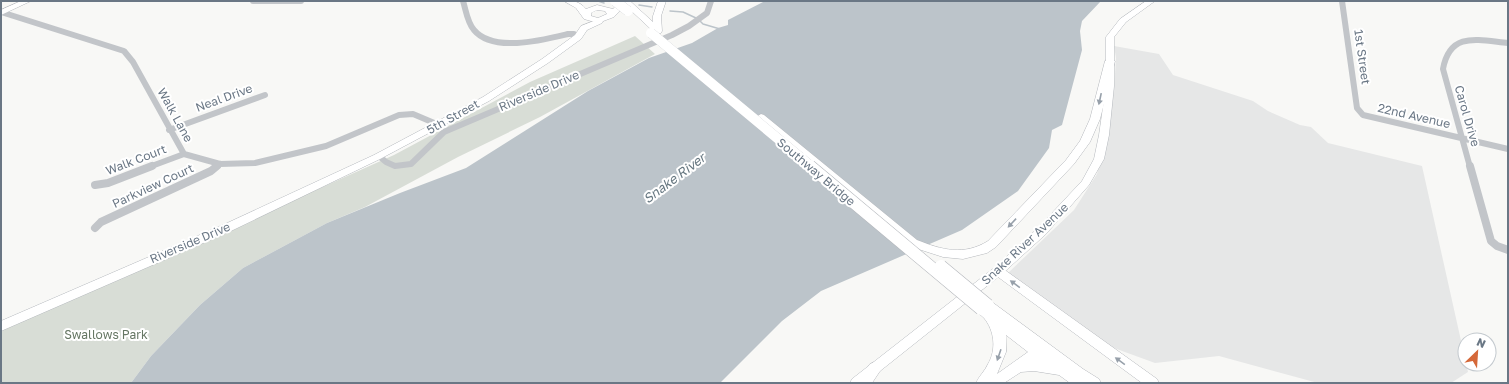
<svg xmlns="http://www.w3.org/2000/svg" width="1509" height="384" font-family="'Golos Text',sans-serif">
	<rect width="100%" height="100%" fill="#f8f8f6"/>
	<path fill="#e6e7e7" d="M1114,46L1159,54L1173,75L1253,101L1268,111L1300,125L1311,127L1328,143L1422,166L1468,372L1451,383H1318L1219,356L1155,363L1103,344L1008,273L1074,210L1097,174L1105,146L1114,90L1116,58Z"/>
	<path fill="#d8ddd6" d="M635,36L655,54L540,117L458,157L365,207L327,223L243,268L200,305L151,356L131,383H1V331L394,155L530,82Z"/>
	<path fill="#bcc4ca" d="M765,1H1101L1082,21L1080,31L1082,50L1062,125L1052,130L1049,148L1018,191L962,230L821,291L782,321L720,383H131L151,356L200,305L243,268L327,223L400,193L466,168L588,91L649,58L692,43L718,28L728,25V20Z"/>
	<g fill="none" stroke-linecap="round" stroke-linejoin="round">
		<path stroke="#bcc4ca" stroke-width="1.5" d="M598,1L604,3
			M639,5L652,7
			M670,11L683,12L696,18
			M699,20L703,24L720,29"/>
		<defs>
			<path id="secondary" d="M21,1H31L1,15V10Z
				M1146,1H1155L1126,22L1114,37V86L1109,135L1104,159L1089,185L1046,234L1002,274L865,383H850L852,379L994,268L1038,228L1082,181L1094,159L1099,135L1106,86V37L1120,19Z
				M599,19L603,21L602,23L587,30L581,39L548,63L489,101L380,159L233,230L1,331V321L225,224L374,155L483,97L542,59L575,35L581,26Z"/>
			<path id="primary" d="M564,1C574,1 579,1 586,9L597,5L613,9L620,1H630L653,22V16L658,1H666L661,16L662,31L661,33H655L625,5L614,17L598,23L584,19L576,8ZM597,10L605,11L607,14L598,18L591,16V13Z
				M1110,58L1115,61L1100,119L1090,142L1074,164L996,247L987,253L963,259L943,257L909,246L756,117L761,114L764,115L917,240C942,250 964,256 988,241L1066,160L1080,141L1090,119L1105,61Z
				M998,266L1002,268L1157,379L1159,383H1142L994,274L992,271L994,268Z
				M988,300L992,302L1083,369L1099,379L1101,383H1070L1059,375L1034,371L1021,372L1004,383H976C979,376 985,371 988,364C997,349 994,330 984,318C980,314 977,313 975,309L976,306ZM1006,335L1028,352L997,374L1006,352Z
				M875,362L880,364L882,368L872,383H857L870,364Z"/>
		</defs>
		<use href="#secondary" stroke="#b5b9be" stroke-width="1"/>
		<use href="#primary" stroke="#b4b7bc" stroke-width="1"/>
		<path stroke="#c2c5c9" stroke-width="6" d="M253,1H301
			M463,1C466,10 467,22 474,30C493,53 543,40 568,34H574L578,37
			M1342,1L1357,108L1363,115L1508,149
			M1,12L124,51L133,62L184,154L220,164L255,163L326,146L399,115L413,114L439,125
			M169,130L265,95
			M379,156L386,162L395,166L411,164L444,132L672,35L689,26L707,13L711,1
			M149,167L184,154
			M216,167L220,164
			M1470,167L1443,69C1450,31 1478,40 1508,43"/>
		<path stroke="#c2c5c9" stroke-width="8" d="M1470,166L1491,241L1497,246L1508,250
			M95,185L108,183L152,166
			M95,228L101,222L211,171L217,166"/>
		<use href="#secondary" fill="#fff" fill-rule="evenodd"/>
		<use href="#primary" fill="#fff" fill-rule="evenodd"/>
		<defs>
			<path id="primary-bridge-far1" d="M615,1L628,11
				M651,33L812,167"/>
			<path id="primary-bridge" d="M810,166L981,309
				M941,266L988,305"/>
		</defs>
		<use href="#primary-bridge-far1" stroke="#b4b7bc" stroke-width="10" stroke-linecap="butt"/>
		<use href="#primary-bridge" stroke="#b4b7bc" stroke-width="13" stroke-linecap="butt"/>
		<use href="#primary-bridge-far1" stroke="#fff" stroke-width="10"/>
		<use href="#primary-bridge" stroke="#fff" stroke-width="12"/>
	</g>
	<defs><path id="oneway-solid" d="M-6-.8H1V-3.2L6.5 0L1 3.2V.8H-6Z"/></defs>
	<g fill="#97a0aa">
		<use href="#oneway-solid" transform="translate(1100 99) rotate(102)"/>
		<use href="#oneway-solid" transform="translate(1012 223) rotate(133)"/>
		<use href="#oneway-solid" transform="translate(1015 284) rotate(-144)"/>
		<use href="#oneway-solid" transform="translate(999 355) rotate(109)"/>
		<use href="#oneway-solid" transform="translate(1120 361) rotate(-144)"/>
	</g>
	<g text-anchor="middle" stroke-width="4" stroke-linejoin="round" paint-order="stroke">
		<g font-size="12" fill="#6a7785" stroke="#fff">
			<text transform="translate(1362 57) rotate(82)" y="4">1st Street</text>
			<text transform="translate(539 91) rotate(-23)" y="4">Riverside Drive</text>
			<text transform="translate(224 98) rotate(-20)" y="4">Neal Drive</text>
			<text transform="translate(175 115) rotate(61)" y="4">Walk Lane</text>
			<text transform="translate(1414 116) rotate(13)" y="4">22nd Avenue</text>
			<text transform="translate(1467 116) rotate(74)" y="4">Carol Drive</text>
			<text transform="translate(453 117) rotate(-29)" y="4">5th Street</text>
			<text transform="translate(136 160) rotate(-21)" y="4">Walk Court</text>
			<text transform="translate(816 172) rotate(40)" y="4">Southway Bridge</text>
			<text transform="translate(153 186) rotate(-25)" y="4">Parkview Court</text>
			<text transform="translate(190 243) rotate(-23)" y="4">Riverside Drive</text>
			<text transform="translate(1025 244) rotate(-43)" y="4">Snake River Avenue</text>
		</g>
		<g font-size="12" fill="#667764" stroke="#fff">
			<text x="106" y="339">Swallows Park</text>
		</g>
		<g font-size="13" font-style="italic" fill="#667780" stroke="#fff">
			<text transform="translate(674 178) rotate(-37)" y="5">Snake River</text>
		</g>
	</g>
	<rect width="1509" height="384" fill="none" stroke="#6a7785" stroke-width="4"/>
	<g transform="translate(1477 352) rotate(25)"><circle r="19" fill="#ffffff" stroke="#c3c9ce"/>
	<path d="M0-3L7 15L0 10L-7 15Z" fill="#d56839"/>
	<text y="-6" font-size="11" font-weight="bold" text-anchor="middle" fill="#6a7785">N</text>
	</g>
</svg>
